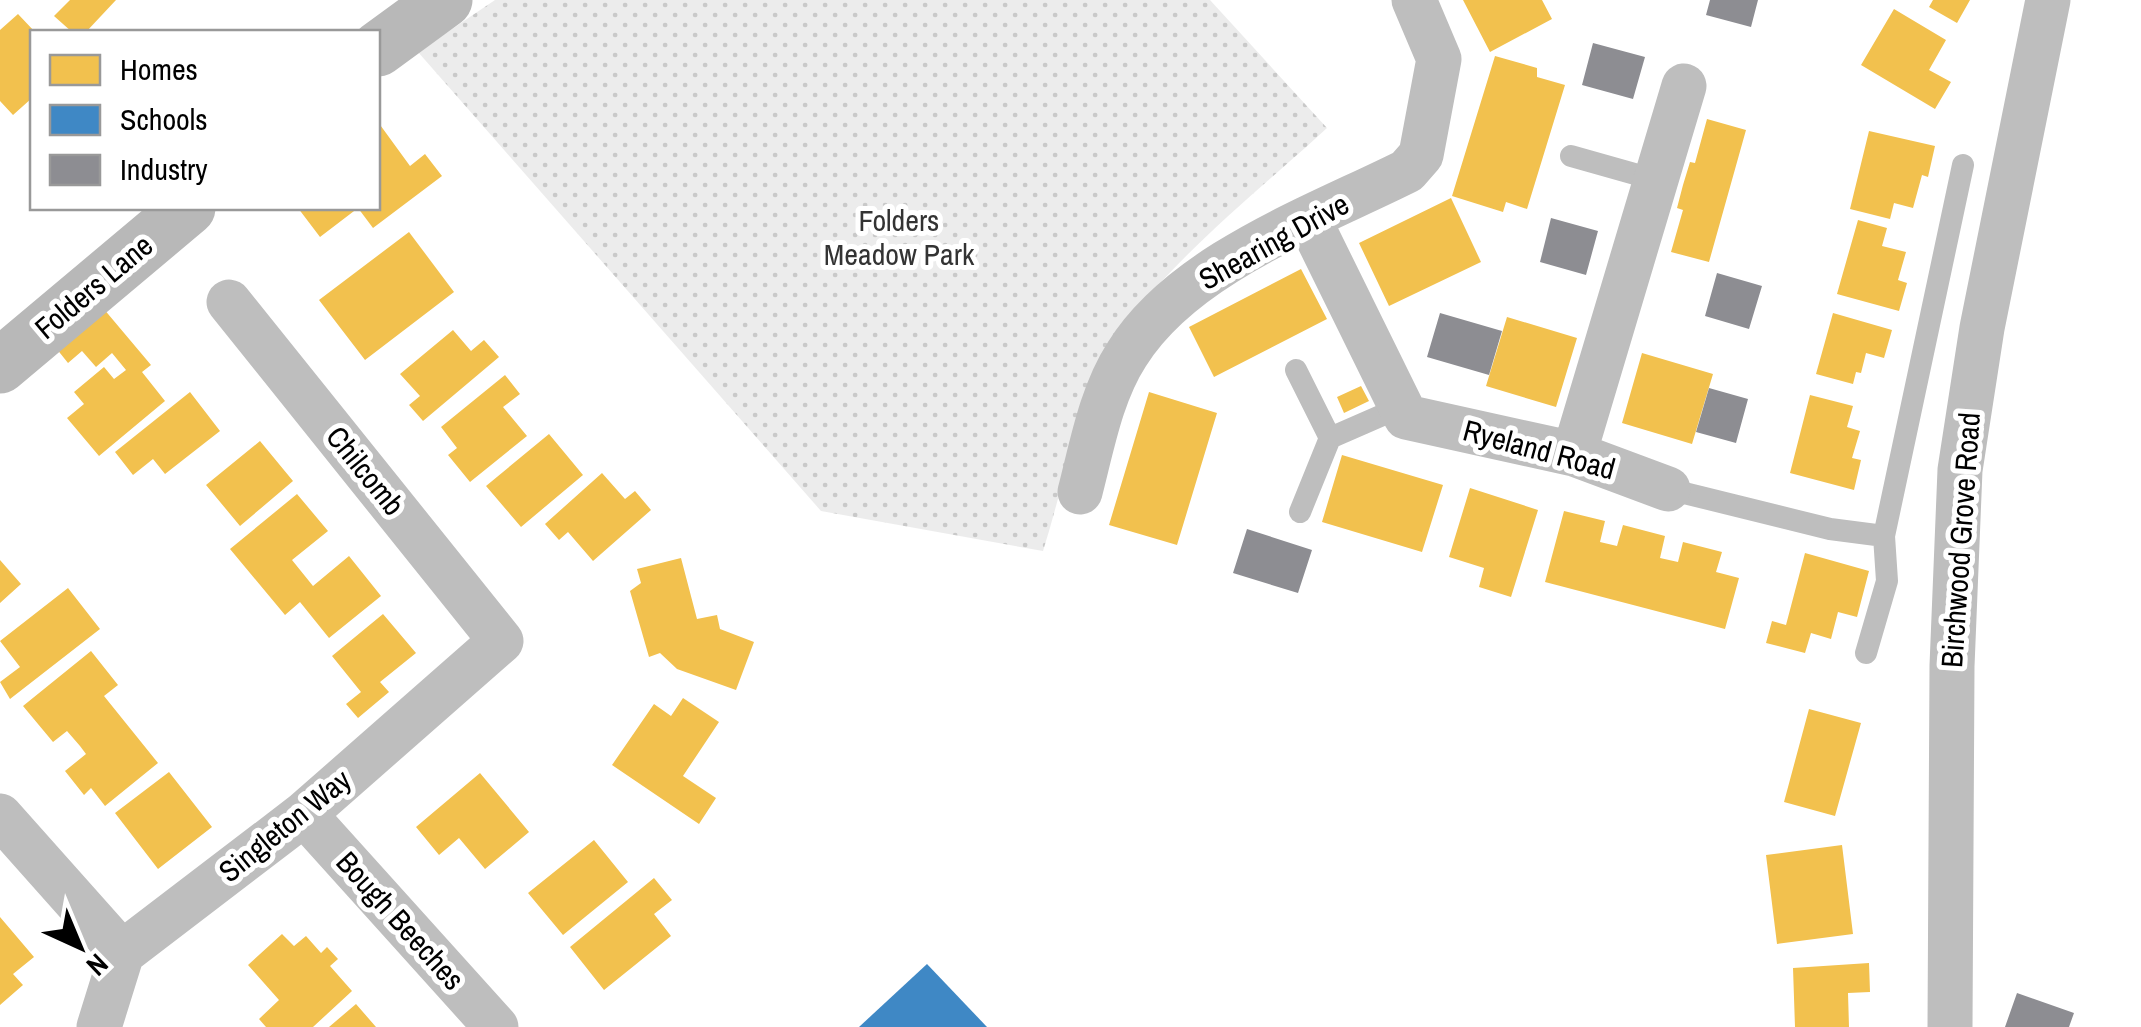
<svg xmlns="http://www.w3.org/2000/svg" width="2141" height="1027" font-family="'Archivo Narrow',sans-serif">
	<defs>
		<pattern id="green-dots" width="8" height="8" patternUnits="userSpaceOnUse" patternTransform="scale(2.5)"><rect width="8" height="8" fill="#ececec"/><path d="M2 2h.1M6 6h.1" fill="none" stroke="#c9c9c9" stroke-width="1.8" stroke-linecap="round"/></pattern>
	</defs>
	<rect width="100%" height="100%" fill="#fff"/>
	<path fill="url(#green-dots)" d="M495,0H1210L1327,128C1258,192 1132,289 1097,374C1074,431 1061,493 1043,551L821,511L418,52Z"/>
	<path fill="#f2c14e" d="M70,0H116L86,32H72L54,16Z
		M1463,0H1542L1552,19L1490,52Z
		M1933,0H1970L1957,23L1929,7Z
		M1894,9L1946,40L1929,70L1951,82L1935,109L1861,65Z
		M18,14L35,32L32,81L29,84L32,88V98L13,115L0,101V30Z
		M1495,56L1537,68V77L1565,85L1527,209L1506,202L1503,212L1452,196Z
		M1707,119L1746,130L1709,262L1671,252L1683,210L1677,208L1683,185L1690,162L1695,163Z
		M378,122L410,166L425,154L442,176L373,228L358,208L320,237L298,208H378Z
		M1869,131L1935,146L1928,177L1922,175L1913,208L1894,203L1890,219L1850,209Z
		M1451,198L1481,262L1389,306L1359,243Z
		M1858,220L1887,228L1882,246L1906,252L1898,280L1907,283L1899,311L1837,294Z
		M409,232L454,292L365,360L319,300Z
		M1301,269L1327,319L1214,377L1189,327Z
		M103,308L151,365L142,372L165,401L99,456L67,418L84,404L74,392L104,367L114,379L126,370L112,353L96,367L82,351L68,363L56,348Z
		M1833,313L1892,330L1884,358L1866,353L1861,373L1856,372L1853,384L1816,374Z
		M1507,317L1577,338L1556,407L1486,386Z
		M453,330L471,351L484,340L499,357L423,421L409,405L420,396L400,374Z
		M1642,353L1713,374L1692,444L1622,423Z
		M505,375L520,394L503,407L527,436L470,482L448,455L457,448L441,427Z
		M1361,386L1369,401L1344,413L1337,397Z
		M190,392L220,431L165,474L153,459L133,475L115,452Z
		M1149,392L1217,413L1177,545L1109,525Z
		M1810,395L1853,406L1847,427L1860,431L1852,458L1861,460L1854,490L1790,473Z
		M549,434L583,475L521,527L486,486Z
		M260,441L293,481L240,526L206,485Z
		M1342,455L1443,485L1422,552L1322,522Z
		M602,473L625,499L635,491L651,510L593,561L568,532L559,540L545,524Z
		M1470,488L1538,510L1511,597L1479,587L1484,568L1449,557Z
		M297,494L328,531L292,560L313,586L349,556L381,596L329,638L300,602L285,615L230,549Z
		M1564,511L1605,521L1600,542L1617,546L1623,525L1665,536L1660,558L1678,562L1683,542L1722,552L1716,572L1739,578L1725,629L1545,582Z
		M1805,553L1869,571L1857,617L1838,612L1831,639L1811,633L1805,653L1766,643L1772,621L1786,625Z
		M681,558L697,619L717,615L720,629L754,642L736,690L677,669L660,653L649,657L630,591L641,583L637,569Z
		M0,560L21,584L0,603Z
		M68,588L100,629L10,699L0,682L20,667L0,641Z
		M383,614L416,653L380,682L389,692L358,718L346,704L361,692L332,656Z
		M91,651L118,685L104,696L158,763L105,806L91,788L84,795L65,771L86,754L80,746L67,731L53,742L23,706Z
		M683,698L719,722L683,776L716,798L699,824L612,765L654,704L671,716Z
		M1809,709L1861,723L1835,816L1784,802Z
		M169,772L212,827L158,869L115,813Z
		M480,773L529,832L485,869L459,838L439,855L416,827Z
		M594,840L628,882L563,935L528,893Z
		M1842,845L1853,934L1777,944L1766,855Z
		M654,878L672,900L654,914L671,936L604,990L570,947Z
		M0,917L34,957L13,974L23,985L0,1005Z
		M282,934L294,946L306,936L321,953L327,947L338,959L330,966L352,991L313,1027H266L259,1019L279,1000L248,965Z
		M1869,963L1870,992L1848,993L1849,1027H1795L1793,968Z
		M356,1004L376,1027H329Z"/>
	<path fill="#3f88c5" d="M927,964L987,1027H859Z"/>
	<path fill="#8d8d92" d="M1710,0H1758L1751,27L1706,15Z
		M1593,43L1645,57L1633,99L1582,85Z
		M1551,218L1598,231L1586,275L1540,262Z
		M1717,273L1762,286L1749,329L1705,316Z
		M1440,313L1502,331L1489,375L1427,357Z
		M1709,388L1748,399L1736,443L1696,432Z
		M1247,529L1312,550L1298,593L1233,573Z
		M2017,993L2074,1013L2069,1027H2005Z"/>
	<g fill="none" stroke-linecap="round" stroke-linejoin="round">
		<path stroke="#bebebe" stroke-width="22" d="M1571,156L1656,180
			M1296,370L1330,438
			M1668,489L1830,529L1884,536
			M1300,512L1330,438L1401,407
			M1866,653L1887,581L1884,536L1963,165"/>
		<path stroke="#bebebe" stroke-width="45" d="M1309,220L1406,417L1574,454L1668,489
			M1574,454L1684,86
			M1080,492C1092,446 1101,394 1127,354C1183,264 1315,217 1407,171L1421,155L1439,59L1414,0
			M304,814L496,1027
			M0,816L122,953
			M99,1027L122,953L304,814L501,641L229,302
			M1950,1027L1952,666L1960,470L1982,328L2048,0"/>
		<path stroke="#b8b8b8" stroke-width="55" d="M378,49L445,0
			M0,366L188,208"/>
	</g>
	<g text-anchor="middle" stroke-width="10" stroke-linejoin="round" paint-order="stroke">
		<g font-size="30" fill="#333" stroke="#fff">
			<text x="899" y="231">Folders<tspan x="899" dy="34">Meadow Park</tspan></text>
		</g>
		<g font-size="30" fill="#000" stroke="#fff">
			<text transform="translate(1274 242) rotate(-29)" y="10">Shearing Drive</text>
			<text transform="translate(94 287) rotate(-40)" y="10">Folders Lane</text>
			<text transform="translate(1539 450) rotate(15)" y="10">Ryeland Road</text>
			<text transform="translate(365 471) rotate(51)" y="10">Chilcomb</text>
			<text transform="translate(1961 540) rotate(-86)" y="10">Birchwood Grove Road</text>
			<text transform="translate(285 826) rotate(-39)" y="10">Singleton Way</text>
			<text transform="translate(400 921) rotate(48)" y="10">Bough Beeches</text>
		</g>
	</g>
	<rect x="30" y="30" width="350" height="180" fill="#ffffff" stroke="#999999" stroke-width="2.5"/>
	<rect x="50" y="55" width="50" height="30" fill="#f2c14e" stroke="#999999" stroke-width="2.5"/>
	<text x="120" y="80" font-size="30" fill="#000000">Homes</text>
	<rect x="50" y="105" width="50" height="30" fill="#3f88c5" stroke="#999999" stroke-width="2.5"/>
	<text x="120" y="130" font-size="30" fill="#000000">Schools</text>
	<rect x="50" y="155" width="50" height="30" fill="#8d8d92" stroke="#999999" stroke-width="2.5"/>
	<text x="120" y="180" font-size="30" fill="#000000">Industry</text>
	<g transform="translate(80 947) rotate(136)" stroke="#ffffff" stroke-width="8" paint-order="stroke">
	<path d="M0-8L18 38L0 25L-18 38Z" fill="#000000"/>
	<text y="-15" font-size="28" font-weight="bold" text-anchor="middle" fill="#000000">N</text>
	</g>
</svg>
